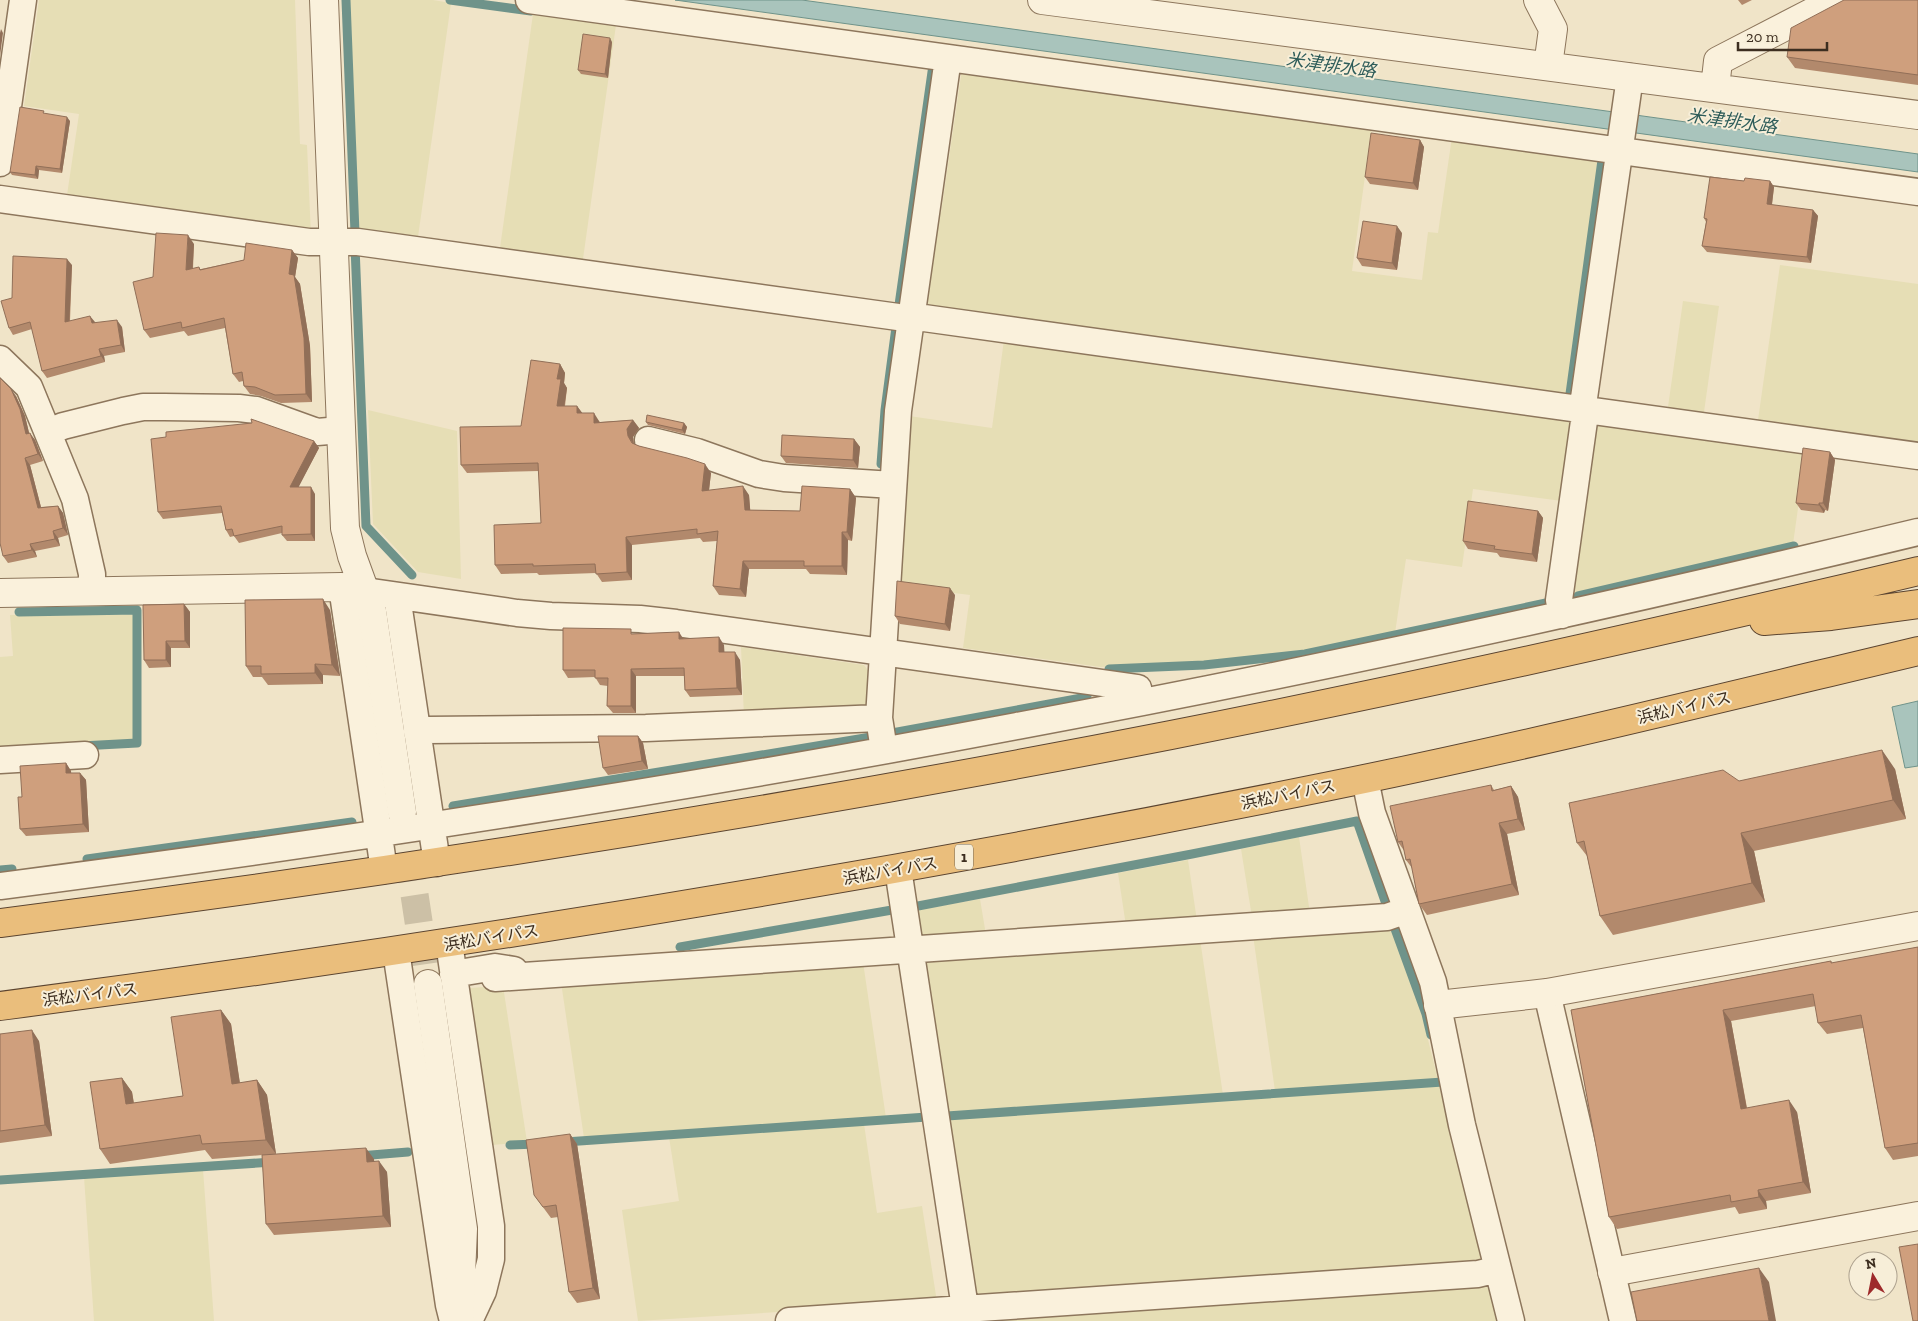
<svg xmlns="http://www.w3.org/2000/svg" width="1918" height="1321" font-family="'Zilla Slab','Noto Sans JP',serif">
	<rect width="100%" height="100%" fill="#f0e4c8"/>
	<path fill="#e6deb5" d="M39,0H295L300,144L307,145L311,236L66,202L79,114L24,106Z
		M350,0H433L451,3L417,244L359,235Z
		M533,14L616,25L582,266L499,255Z
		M962,69L1372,125L1352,271L1422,280L1428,232L1438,233L1452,137L1601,157L1566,400L930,312L924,305L937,213H941Z
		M1780,265L1918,284V442L1758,420Z
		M1683,301L1719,306L1703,419L1667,414Z
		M1004,340L1573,419L1562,501L1473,489L1462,567L1406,559L1395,633L1305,652L1204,663L1101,667L963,648L970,595L898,586L909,416L992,428Z
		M368,410L457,431L461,579L418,572L373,524Z
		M1595,422L1806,451L1793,544L1571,595Z
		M135,612V740L0,749V657L13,656L10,615Z
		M741,647L864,665L870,673L868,705L744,717Z
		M1299,837L1310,914L1252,917L1241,849Z
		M1188,860L1197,921L1126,926L1118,873Z
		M980,899L986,935L923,940L912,911Z
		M1390,926L1422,1015L1438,1080L1275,1091L1253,935Z
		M1200,939L1223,1095L943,1114L920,965L926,958Z
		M863,962L886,1118L584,1138L561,982Z
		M503,986L527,1142L492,1145L469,988Z
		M1439,1085L1482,1258L1476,1265L979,1299L969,1291L943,1118Z
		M864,1124L877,1213L922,1206L937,1302L638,1321L622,1210L679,1201L669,1137Z
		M203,1169L214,1321H94L84,1177Z
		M1481,1283L1489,1289L1497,1321H978Z"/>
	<path fill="#a9c4bc" stroke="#6f938a" d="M675,0H802L1918,154V172Z
		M1918,701V766L1905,768L1892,707Z"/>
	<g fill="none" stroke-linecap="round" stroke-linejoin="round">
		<path stroke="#6f938a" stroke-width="9" d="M346,0L355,233
			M450,0L531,11
			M355,246L366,526L412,575
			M899,305L933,65
			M1569,401L1602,160
			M881,464L885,410L896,327
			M1578,596L1794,546
			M19,612L137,610V743L81,746
			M1109,669L1204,665L1305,654L1546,603
			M892,733L1087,697
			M453,806L871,737
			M87,859L352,822
			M0,870L12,869
			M918,906L1192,854L1357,821L1386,904
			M1395,929L1426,1014L1431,1035
			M680,947L892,910
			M947,1116L1443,1082
			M565,1142L927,1117
			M510,1145L537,1144
			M359,1156L408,1152
			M0,1180L273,1162"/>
		<path stroke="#ccc0a6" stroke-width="28" stroke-dasharray="28 14" stroke-linecap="butt" d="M402,812L428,984"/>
		<defs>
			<path id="minor" d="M529,0L1918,192
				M0,163L23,0
				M0,199L309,242H358L898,317L924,318L1918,456
				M0,359L29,387L75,499L92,574V591
				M48,432L63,426L123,411L143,407H164L239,408L256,410L317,432L341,430
				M648,440L697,452L759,474L784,478L893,485
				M342,587L384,870
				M365,591L517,613L551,616L640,619L676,623L1138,688L1141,702
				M397,596L437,863
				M1562,615L1559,600L1584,421V398L1630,77
				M417,732L427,730L646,728L879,718
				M884,750L879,718L898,411L948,58
				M0,760L85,755
				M1365,779L1372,813L1433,982L1462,1125L1511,1321
				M898,869L967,1321
				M0,886C340,842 680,790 1017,726C1319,670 1619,604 1918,532
				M449,943L491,1226V1259L483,1291L469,1321
				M396,951L449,1305L453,1321
				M453,974L495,967L514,970
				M495,978L1387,917L1407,910
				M1547,993L1623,1321
				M789,1321L1478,1274L1498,1269"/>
			<path id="tertiary" d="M324,0L345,528L352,556L372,611L402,812
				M1042,0L1918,115
				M1538,0L1553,29L1548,66
				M1715,88L1718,61L1836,0
				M0,593L342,587L365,591
				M428,984L463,1229L459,1321
				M1438,1005L1547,993L1918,926
				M1612,1272L1918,1216"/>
			<path id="trunk" d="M1764,621L1831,616L1918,604
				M0,923C392,873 783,811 1171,735C1421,686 1670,630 1918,571
				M0,1006C444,948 886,876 1325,787C1524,747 1721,698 1918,651"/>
		</defs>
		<use href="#minor" stroke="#8d765c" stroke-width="29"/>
		<use href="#tertiary" stroke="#8d765c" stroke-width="30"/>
		<use href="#trunk" stroke="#5b4430" stroke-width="30"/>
		<use href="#minor" stroke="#faf1dc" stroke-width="26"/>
		<use href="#tertiary" stroke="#faf1dc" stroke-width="28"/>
		<use href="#trunk" stroke="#eabe7c" stroke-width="28"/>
	</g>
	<path fill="#b2896c" d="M1738,0H1752L1742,5Z
		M1918,0V85L1795,68L1787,57Z
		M612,42L608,78L581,74L578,70Z
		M46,114L70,121L62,173L39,170L38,179L12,175L10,172Z
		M1420,140L1424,147L1418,190L1370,184L1365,177Z
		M1744,181H1770L1774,187L1772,205L1813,210L1818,216L1811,263L1707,252L1702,246L1706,222L1704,218Z
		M1402,233L1397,270L1362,266L1357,258Z
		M194,244L193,269H201L292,250L298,258L295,277L300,284L310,346L312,402L281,403L261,396L250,394L244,386L243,381L239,382L233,374L225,328L188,336L184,331L150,338L144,330L153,277Z
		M72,265L70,321L95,322V323L122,327L125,352L104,356L105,362L47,378L42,371L32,329L13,335L9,328L12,298Z
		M560,364L565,373L564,383L567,388L565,406H577L582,413L599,421L600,422L633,420L639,428L633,437L634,444L639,446L711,473L709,490L749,495L750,510L800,511L850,489L856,498L852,541L848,540L847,575L810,574L806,569H749L746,597L719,595L713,586L717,541L703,542L700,538L632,545V580L602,582L596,573L539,575L537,573L501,574L495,565L541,523L539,471L467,473L461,465L521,426Z
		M16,396L25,416L29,433L35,440L43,461L30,465L41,507L58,506L63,513L68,535L58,538L60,546L35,551L37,557L8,563L3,556Z
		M646,422L684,423L687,427L685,434L648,425Z
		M854,439L860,447L858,468L786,463L781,456Z
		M314,441L319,448L298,487L315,494V541H287L282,535V533L239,543L234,536L230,537L226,530L222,513L163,519L158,512Z
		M1830,452L1835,460L1828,511L1825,510L1824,513L1801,510L1796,503Z
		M1538,511L1543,518L1537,562L1500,557L1497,553L1468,549L1463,541Z
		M955,595L950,631L900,624L895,616Z
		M184,604L190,612V648H171V667L149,668L144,660Z
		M330,610L340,676L323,675V684L268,685L262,677H253L246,666Z
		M635,634L684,638L724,645V652L740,660L742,695L690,697L685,690L684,676H636V713H613L607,706L608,686L600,685L595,677L568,678L563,670Z
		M638,736L643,743L648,769L608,775L603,768Z
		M66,763L71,771V773H80L86,780L89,832L26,836L20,829L22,797Z
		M1895,769L1906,819L1754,851L1765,902L1613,935L1600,916L1587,856L1577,843L1739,781Z
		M1491,785L1494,790L1511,786L1518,797L1525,830L1507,834L1519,895L1427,915L1419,904L1412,868L1406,860L1405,852L1398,842Z
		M1918,947V1156L1893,1160L1885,1148L1863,1028L1827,1034L1818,1023L1816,1006L1731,1021L1747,1108L1797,1112L1811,1193L1766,1201L1767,1209L1739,1214L1735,1207L1617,1229L1609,1217L1571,1010L1831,961L1832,963Z
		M221,1010L231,1024L240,1083L257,1080L267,1095L276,1154L374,1159V1161L387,1172L391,1227L274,1235L266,1224L262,1155L212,1159L205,1150L110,1164L100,1149L122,1078L132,1092L134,1103L183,1096Z
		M0,1034L39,1041L52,1136L0,1143Z
		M570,1134L577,1144L600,1299L577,1303L569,1292L558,1217L551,1218L534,1195Z"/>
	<path fill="#916f58" d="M1,29L3,33L0,56V33Z
		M610,38L612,42L608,78L605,74Z
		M67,117L70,121L62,173L60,169Z
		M1420,140L1424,147L1418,190L1413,183Z
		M36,166L39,170L38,179L35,175Z
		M1770,181L1774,187L1771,211L1767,204Z
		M1813,210L1818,216L1811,263L1807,257Z
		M1397,226L1402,233L1397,270L1392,263Z
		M188,235L194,244L192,278L186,270Z
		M292,250L298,258L295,277L300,284L310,346L312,402L306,394L289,274Z
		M67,259L72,265L69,329L65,322Z
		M90,316L95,322L97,330L92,323Z
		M117,320L122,327L125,352L121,345Z
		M99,349L104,356L105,362L101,356Z
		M560,364L565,373L564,383L567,388L563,415L557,406V379Z
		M11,389L16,396L25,416L31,441L26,434Z
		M577,406L583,414L577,413Z
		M594,413L599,421L600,431L594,423Z
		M633,420L639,428L633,437L634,445L628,436L627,429Z
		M684,423L687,427L685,434L682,430Z
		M30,433L35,440L43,461L38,454Z
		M854,439L860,447L858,468L853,460Z
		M314,441L319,448L295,494L290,487Z
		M1830,452L1835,460L1828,511L1823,503Z
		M25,458L30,465L43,515L38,508Z
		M705,464L711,473L708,499L702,491Z
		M743,486L749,495L751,519L745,510Z
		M311,487L315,494V541L311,534Z
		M850,489L856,498L852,541L847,532Z
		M1819,503L1825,510L1824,513L1819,505Z
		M58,506L63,513L68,535L63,528Z
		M1538,511L1543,518L1537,562L1532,554Z
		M53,531L58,538L60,546L55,539Z
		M842,532L848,540L847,575L842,566Z
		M626,537L632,545V580L627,572Z
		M30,544L35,551L37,557L32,550Z
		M743,561L749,569L746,597L740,589Z
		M950,588L955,595L950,631L945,624Z
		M323,599L330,610L340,676L332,665Z
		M184,604L190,612V648L185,641Z
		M679,632L684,640L679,639Z
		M719,637L724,645L725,660L719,652Z
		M166,641L171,648V667L166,660Z
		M735,652L740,660L742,695L737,688Z
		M315,664L323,675V684L315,673Z
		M631,669L636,676V713L631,706Z
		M638,736L643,743L648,769L642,761Z
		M1882,750L1895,769L1906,819L1893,800Z
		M66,763L71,771L72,781L66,773Z
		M80,773L86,780L89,832L83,824Z
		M1511,786L1518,797L1525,830L1518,819Z
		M1499,823L1507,834L1519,895L1512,884Z
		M1741,833L1754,851L1765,902L1752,883Z
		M221,1010L231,1024L242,1098L232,1084Z
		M1723,1010L1731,1021L1749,1121L1741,1109Z
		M32,1030L39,1041L52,1136L45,1125Z
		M122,1078L132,1092L136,1119L126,1104Z
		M257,1080L267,1095L276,1154L266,1140Z
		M1789,1100L1797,1112L1811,1193L1803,1182Z
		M570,1134L577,1144L600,1299L593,1288Z
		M366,1148L374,1159L375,1173L367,1162Z
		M379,1161L387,1172L391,1227L383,1216Z
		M1758,1190L1766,1201L1767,1209L1759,1197Z
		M1759,1268L1769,1282L1776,1321H1769Z"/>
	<path fill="#cf9f7d" stroke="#916f58" d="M1844,0H1918V75L1787,57L1791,28Z
		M583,34L610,38L605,74L578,70Z
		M20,107L44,111L43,113L67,117L60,169L36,166L35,175L10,172Z
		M1371,133L1420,140L1413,183L1365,177Z
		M1710,177L1744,181L1745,178L1770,181L1767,204L1813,210L1807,257L1702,246L1707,219L1704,218Z
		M1363,221L1397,226L1392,263L1357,258Z
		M156,233L188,235L186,270L199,267L200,270L244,260L246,243L292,250L289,274L294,275L304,338L306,394L275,395L255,387L244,386L242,372L233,374L224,318L182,328L181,322L144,330L133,282L153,277Z
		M13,256L67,259L65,322L90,316L92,323L117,320L121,345L99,349L101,356L42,371L30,322L9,328L1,301L12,298Z
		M531,360L560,364L557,379H561L557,406H577V413H594V423L633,420L627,429L628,436L632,443L639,446L687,458L705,464L702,491L743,486L745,510L800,511L802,486L850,489L847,532H842V566H804V561H743L740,589L713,586L718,531L697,534V529L626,537L627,572L596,574L595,564L533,566V564L495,565L494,525L541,523L538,463L461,465L460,427L521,426Z
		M0,378L11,389L20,409L26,434L30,433L38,454L25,458L38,508L58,506L63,528L53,531L55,539L30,544L32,550L3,556L0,543Z
		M647,415L684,423L682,430L646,422Z
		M251,419L314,441L290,487H311V534L282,535V526L234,536L232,529L226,530L221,506L158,512L151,439L166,437V432L252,423Z
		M782,435L854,439L853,460L781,456Z
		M1803,448L1830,452L1823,503H1819V505L1796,503Z
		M1468,501L1538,511L1532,554L1494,549L1495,546L1463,541Z
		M897,581L950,588L945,624L895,616Z
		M323,599L332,665L315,664V673L261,674V666H246L245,600Z
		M184,604L185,641H166V660H144L143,605Z
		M563,628L631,629V634L679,632V639L719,637V652H735L737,688L685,690L684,668L631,669V706H607L608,678H595V670H563Z
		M598,736H638L642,761L603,768Z
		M1882,750L1893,800L1741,833L1752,883L1600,916L1584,841L1577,843L1569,803L1723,770L1739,781Z
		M66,763V773H80L83,824L20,829L18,797H22L20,766Z
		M1491,785L1492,791L1511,786L1518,819L1499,823L1512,884L1419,904L1410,859L1406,860L1402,841L1398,842L1390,806Z
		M1918,947V1143L1885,1148L1861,1015L1818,1023L1813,994L1723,1010L1741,1109L1789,1100L1803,1182L1758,1190L1759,1197L1731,1202L1730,1195L1609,1217L1571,1010L1831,961V963Z
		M221,1010L232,1084L257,1080L266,1140L202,1144L200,1135L100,1149L90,1082L122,1078L126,1104L183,1096L171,1017Z
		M32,1030L45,1125L0,1131V1034Z
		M570,1134L593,1288L569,1292L556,1205L543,1207L534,1195L526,1140Z
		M366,1148L367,1162L379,1161L383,1216L266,1224L262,1155Z
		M1918,1244V1321H1913L1899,1247Z
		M1759,1268L1769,1321H1637L1631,1292Z"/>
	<g text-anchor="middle" stroke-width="4" stroke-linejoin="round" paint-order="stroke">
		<rect fill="#f7eed8" stroke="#756857" stroke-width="1" x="955" y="844.5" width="18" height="25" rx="4"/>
		<g font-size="15" font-weight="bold" fill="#3d2e20">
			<text x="964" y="862">1</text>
		</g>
		<g font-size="16" fill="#3d2e20" stroke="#f7eed8">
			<text transform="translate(1684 707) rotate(-13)" y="6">浜松バイパス</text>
			<text transform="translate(1288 794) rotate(-11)" y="6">浜松バイパス</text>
			<text transform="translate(890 870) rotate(-10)" y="6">浜松バイパス</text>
			<text transform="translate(491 937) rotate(-9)" y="6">浜松バイパス</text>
			<text transform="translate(90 994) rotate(-7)" y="6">浜松バイパス</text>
		</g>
		<g font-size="18" font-style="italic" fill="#2f5d5a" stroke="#f7eed8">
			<text transform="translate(1331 65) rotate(8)" y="6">米津排水路</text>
			<text transform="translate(1732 121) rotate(8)" y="6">米津排水路</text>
		</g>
	</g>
	<g transform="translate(1873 1276) rotate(350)"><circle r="24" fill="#f7eed8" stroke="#ada18e"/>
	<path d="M0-4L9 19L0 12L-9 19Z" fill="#9e2a2b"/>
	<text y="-8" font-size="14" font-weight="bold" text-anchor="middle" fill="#3d2e20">N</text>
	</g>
	<path d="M1738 42v8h89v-8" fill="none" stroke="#3d2e20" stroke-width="2.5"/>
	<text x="1746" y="42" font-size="15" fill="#3d2e20" stroke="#f7eed8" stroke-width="4" paint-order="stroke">20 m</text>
</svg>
